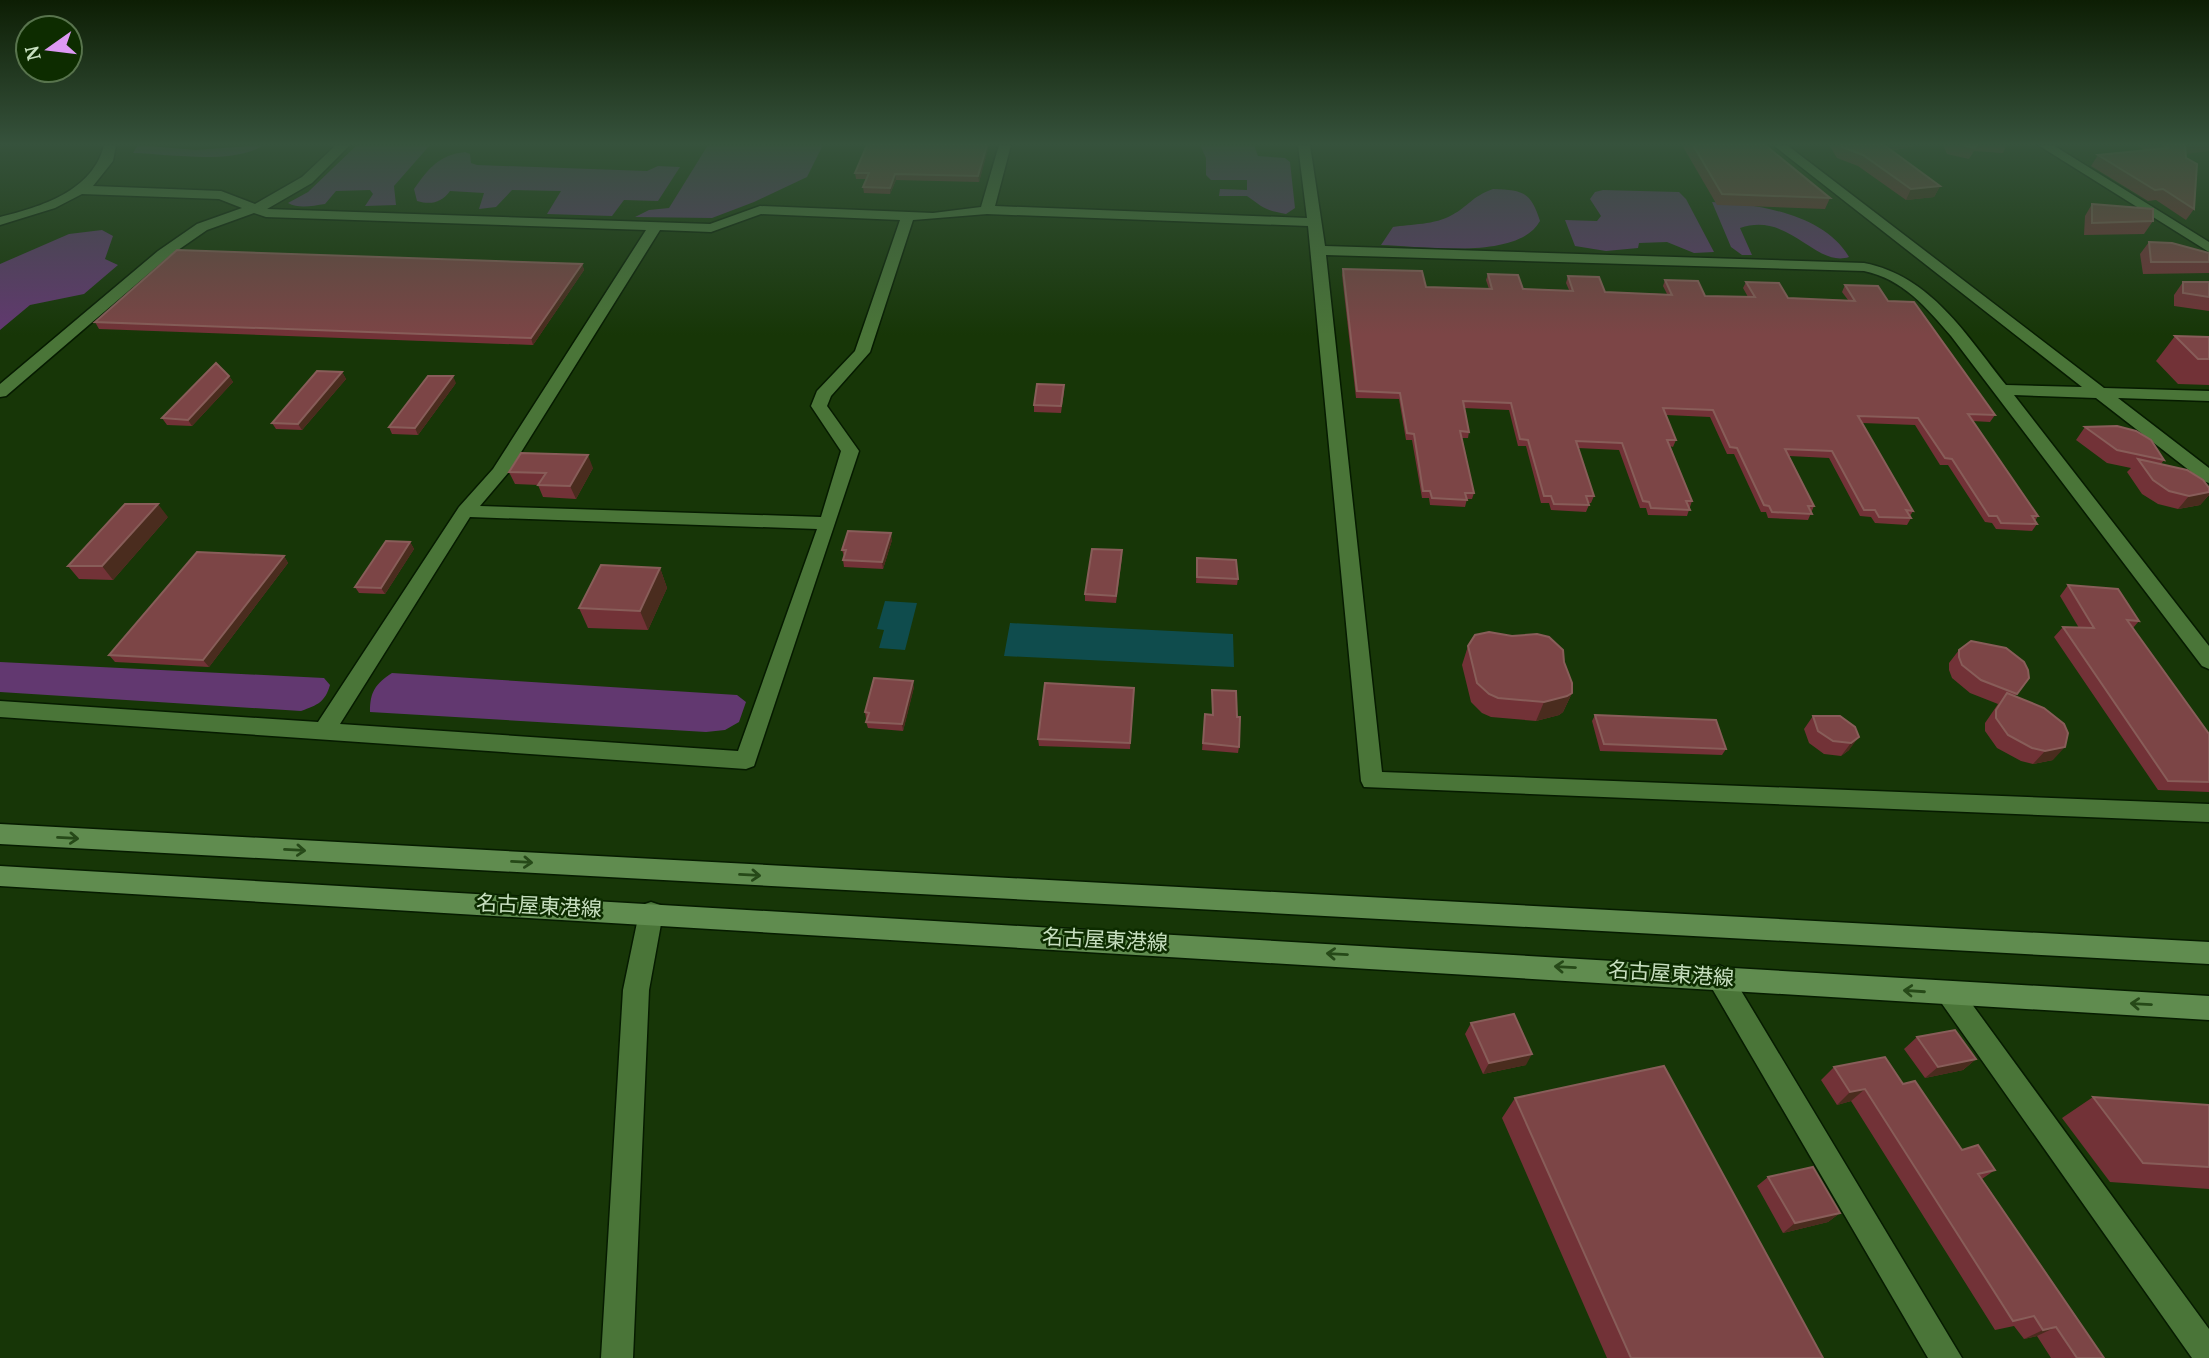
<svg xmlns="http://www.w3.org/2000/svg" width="2209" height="1358" font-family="'PT Serif','Noto Sans JP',serif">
	<rect width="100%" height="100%" fill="#173607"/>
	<path fill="#623870" d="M138,145L196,150L264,145C232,165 170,154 133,153Z
		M357,145H430L394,186L396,205L365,206L373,194L370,190L336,191L325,204C312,206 299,209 288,203L308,192Z
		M708,145H823L807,177L754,202L712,218L635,217L649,210L669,208Z
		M1200,145H1254L1258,156L1285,158L1290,162L1295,208L1286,214C1264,210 1264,208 1247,196H1219L1220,189L1247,190V180H1211L1206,175V158Z
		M465,152L470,154L471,163L477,165L647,171L658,166L680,167L658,201L624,200L612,216L547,214L561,191L512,190L496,207L479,209L484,193L450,191C441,203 431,205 417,201L414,189C429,168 439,155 465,152Z
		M1493,189C1523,190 1531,192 1540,221C1518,261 1421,246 1381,245L1393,227C1411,224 1435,225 1452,215C1469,206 1471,197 1493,189Z
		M1603,190L1679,192L1686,199L1714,252L1694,253L1667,242L1639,243L1638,248L1606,251L1575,246L1565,220L1597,221L1601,216L1590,199L1595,192Z
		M1712,202C1758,204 1824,214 1849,257C1815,268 1790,211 1740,228L1752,255H1742L1731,247Z
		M102,230L113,236L105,259L118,265L84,294L30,305L0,330V264L69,234Z
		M0,662L324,678L330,685C325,702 318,705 301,711L0,692Z
		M392,673L737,695L746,702L739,722L725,730L706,732L370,712C370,692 375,684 392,673Z"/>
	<path fill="#0f4c4d" d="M885,601L917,603L905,650L879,648L884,630L877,629Z
		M1010,623L1233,634L1234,667L1004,656Z"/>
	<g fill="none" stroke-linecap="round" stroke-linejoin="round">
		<defs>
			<path id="minor" d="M104,145H116L113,161L93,186L221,191L255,204L302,177L336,145H350L312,183L267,209L710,224L760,206L933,213L981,207L999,145H1011L995,206L1307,218L1298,145H1310L1325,246L1864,263C1931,276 1966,335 2006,385L2082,387L1773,145H1787L2104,388L2209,391V401L2118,398L2209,468V483L2203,481L2096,398L2014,395L2209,646V669L2202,666L1951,336C1927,308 1903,279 1864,271L1326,255L1382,772L2209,804V822L1364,787L1361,781L1308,226L987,214L913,220L870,352L831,396L827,406L859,451L754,766L746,769L0,717V701L318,722L459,507L493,469L646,230L266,217L254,213L207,230L168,257L6,396L0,397V384L158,251L197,224L242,208L219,199L82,194L55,208L0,225V217C41,207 93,191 104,145ZM761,214L900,220L855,351L817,391L811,406L841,451L821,517L480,506L508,473L660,230L711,232ZM470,517L817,529L738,751L340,724Z
				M2038,145H2053L2209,242V252Z
				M651,902L660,905L663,913L649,990L633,1358H601L623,990L639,913L642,905Z
				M1719,965L1728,969L1962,1358H1928L1710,985L1706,977L1710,969Z
				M1949,981L1958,985L2209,1329V1358H2192L1940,1001L1936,993L1940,985Z"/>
			<path id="major" d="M0,824L2209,942V964L0,844Z
				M0,866L2209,996V1020L0,886Z"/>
		</defs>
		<use href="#minor" stroke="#061b00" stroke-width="3"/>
		<use href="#major" stroke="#061b00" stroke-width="3"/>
		<use href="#minor" fill="#4a7538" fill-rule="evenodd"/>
		<use href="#major" fill="#608c4f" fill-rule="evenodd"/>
	</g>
	<path fill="#723237" d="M867,145H989L979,182L896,180L890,194L864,193L863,187L866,179H856L855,173Z
		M1682,145H1765L1830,198L1825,209L1717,205Z
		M1829,145H1919L1891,151L1940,186L1934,197L1906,200L1858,166L1837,158Z
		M1943,145H2007L2003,153L1974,151L1969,159L1947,154Z
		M2137,145H2209L2186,154L2194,209L2186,220L2156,200L2148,201L2091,166L2098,155L2145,150Z
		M2092,204L2153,221L2144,234L2084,235L2085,216Z
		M2149,242L2209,253V273L2143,274L2140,254Z
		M582,264L584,270L533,345L99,329L95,322Z
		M1343,269L1426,287L1489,289L1486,280L1488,274L1523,289L1569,290L1566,283L1568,276L1605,292L1667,294L1663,286L1665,280L1705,296L1748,297L1743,288L1746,282L1788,298L1848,300L1842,292L1845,285L1888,301L1995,415L1990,422L1972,421L2038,516L2035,521L2037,524L2032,531L1996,529L1992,523L1985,522L1948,465H1940L1915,425L1862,423L1913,511L1910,516L1911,518L1907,525L1875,523L1871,517L1860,516L1829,458L1789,456L1814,506L1808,520L1768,518L1766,512H1761L1734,454H1727L1710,417L1666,415L1676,440L1673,447L1670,446L1692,501L1687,516L1648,515L1646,508H1640L1619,450L1578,448L1594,496L1591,503H1588L1589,505L1586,512L1551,510L1549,503H1541L1526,446H1518L1509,410L1464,408L1469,432L1468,438H1462L1474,493L1472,499H1467L1465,507L1430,505L1429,498H1422L1412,440H1406L1399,399L1356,398L1342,275Z
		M2183,282H2209V311L2174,306V295Z
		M2175,336L2209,337V385L2178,384L2156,361Z
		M342,372L346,379L302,430L276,429L272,423Z
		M229,376L233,382L192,426L167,425L162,418Z
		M456,383L418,435L392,434L389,427Z
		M1064,391L1061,413L1034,412V405Z
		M2085,427L2164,460L2161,464L2209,488V495L2200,505L2178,509L2158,504L2142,494L2127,472L2131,468L2107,463L2076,440Z
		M593,468L576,499L543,497L538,485L515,484L509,472Z
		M168,517L113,580L79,579L68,566Z
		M892,540L883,569L844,567L843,560L844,556L842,550Z
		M410,542L414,549L385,594L359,593L355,587Z
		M284,556L288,563L209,667L115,662L109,655Z
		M1122,557L1116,603L1085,601V594Z
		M1197,558L1238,579L1237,585L1196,583Z
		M660,568L667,588L648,630L588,628L579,608Z
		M2068,585L2139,621L2133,628L2209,734V792L2158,790L2054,637L2063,627L2079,628L2060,596Z
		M1468,646L1564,662L1572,693L1563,712L1559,715L1536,721L1491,717L1482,713L1471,702L1462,665Z
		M1959,650L2029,678L2015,696L2053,760L2033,764L2021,761L1997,748L1985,731V723L1998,704L1970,693L1952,678L1949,670V663Z
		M914,687L903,731L868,728L866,722L867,719H866L865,712Z
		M1134,688L1130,749L1039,746L1038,739Z
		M1212,690L1239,747L1238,753L1202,750L1205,714L1212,715Z
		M1595,715L1726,749L1722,755L1600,751L1592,721Z
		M1813,716L1855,727L1849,750L1841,756L1824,754L1809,743L1804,729Z
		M1471,1023L1526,1065L1483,1074L1465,1034Z
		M1917,1037L1976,1059L1963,1070L1925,1078L1904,1049Z
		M1834,1067L1903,1084L1962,1150L1995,1170L1982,1179L2104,1358H2051L2037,1336L2024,1339L2014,1326L1995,1330L1851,1101L1837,1105L1821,1080Z
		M2093,1097L2209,1105V1189L2110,1182L2062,1118Z
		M1515,1098L1823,1358H1607L1502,1118Z
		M1768,1177L1840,1213L1828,1222L1783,1233L1757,1186Z"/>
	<path fill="#4a2c1e" d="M987,145H989L979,182L978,176Z
		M1879,145H1919L1875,154Z
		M2184,145H2209V151L2178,155Z
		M895,174L896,180L890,194V188Z
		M1940,186L1934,197L1906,200L1911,189Z
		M582,264L584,270L533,345L531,338Z
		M342,372L346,379L302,430L298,424Z
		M229,376L233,382L192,426L188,420Z
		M453,376L456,383L418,435L415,428Z
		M588,455L593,468L576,499L570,486Z
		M2209,492V495L2200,505L2178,509L2189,496Z
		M158,504L168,517L113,580L102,566Z
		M891,533L892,540L883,569L882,562Z
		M410,542L414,549L385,594L381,588Z
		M284,556L288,563L209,667L203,660Z
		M660,568L667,588L648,630L640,611Z
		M913,681L914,687L903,731L902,724Z
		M1572,693L1563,712L1559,715L1536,721L1544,702Z
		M1859,737L1849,750L1841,756L1851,743Z
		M2065,747L2053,760L2033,764L2045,751Z
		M1532,1054L1526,1065L1483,1074L1489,1063Z
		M1976,1059L1963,1070L1925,1078L1938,1067Z
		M1865,1089L1851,1101L1837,1105L1850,1092Z
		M1840,1213L1828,1222L1783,1233L1795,1223Z
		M2056,1327L2037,1336L2024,1339L2043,1330Z"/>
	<path fill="#7c4546" stroke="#885d59" stroke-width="2" d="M867,145H987L978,176L895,174L890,188L863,187L869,173H855Z
		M1693,145H1765L1830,198L1722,194Z
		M1841,145H1884L1940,186L1911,189L1863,155L1842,147Z
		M1962,145H1977L1975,148Z
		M2164,145H2185L2186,158L2197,164L2194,209L2163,189L2155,190L2098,155L2168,148Z
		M2092,204L2153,209V221L2092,223Z
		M2149,242L2172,243L2209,253V262H2151Z
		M177,250L582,264L531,338L95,322Z
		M1343,269L1422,271L1426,287L1492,289L1488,274L1518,275L1523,289L1573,291L1568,276L1599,277L1605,292L1672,295L1665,280L1698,281L1705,296L1755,297L1746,282L1779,283L1788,298L1855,301L1845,285L1878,286L1888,301L1914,302L1995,415L1968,414L2038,516H2032L2037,524L2001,523L1997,516H1989L1952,459L1945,458L1918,418L1858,416L1913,511L1906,510L1911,518L1879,517L1875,510H1864L1832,451L1785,449L1814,506H1808L1812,514L1772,512L1769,506L1764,505L1737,448L1730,447L1713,410L1663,408L1676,440H1667L1692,501H1686L1690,510L1651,508L1649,502L1643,501L1622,443L1576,441L1594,496H1586L1589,505L1554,504L1551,496H1544L1528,440L1520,439L1511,403L1463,401L1469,432L1460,431L1474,493H1465L1467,500L1432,498L1430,491H1423L1414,434L1407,433L1400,393L1357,391Z
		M2183,282H2209V297L2183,293Z
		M2175,336L2209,337V359H2198Z
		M216,363L229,376L188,420L162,418Z
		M317,371L342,372L298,424L272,423Z
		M428,376H453L415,428L389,427Z
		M1037,384L1064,385L1061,406L1034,405Z
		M2117,426L2136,431L2151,440L2164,460L2117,450L2085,427Z
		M521,453L588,455L570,486L538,485L546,473L509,472Z
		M2138,459L2187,470L2203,480L2209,488V492L2189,496L2169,491L2153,480Z
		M125,504H158L102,566H68Z
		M848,531L891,533L882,562L843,560L846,550H842Z
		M386,541L410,542L381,588L355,587Z
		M1092,549L1122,550L1116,596L1085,594Z
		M197,552L284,556L203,660L109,655Z
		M1197,558L1236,560L1238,579L1197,577Z
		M601,565L660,568L640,611L579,608Z
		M2068,585L2118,589L2139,621L2127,620L2209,734V782L2168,781L2063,627L2094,628Z
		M1489,632L1512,636L1537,634L1549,637L1563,650L1564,662L1572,683V693L1567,696L1544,702L1498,698L1489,694L1477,683L1468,646L1475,635Z
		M1971,641L2006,648L2024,662L2028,670L2029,678L2017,694L1981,680L1962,665L1959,657V650Z
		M874,678L913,681L902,724L866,722L869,713L865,712Z
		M1045,683L1134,688L1130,743L1038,739Z
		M1212,690L1236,691L1237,717H1240L1239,747L1203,743L1205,714L1213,715Z
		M2007,693L2044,708L2064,724L2068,733L2065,747L2045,751L2032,748L2008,735L1996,718V710Z
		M1595,715L1716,720L1726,749L1604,744Z
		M1813,716H1840L1855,727L1859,737L1851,743L1833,741L1818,731Z
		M1514,1014L1532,1054L1489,1063L1471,1023Z
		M1955,1030L1976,1059L1938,1067L1917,1037Z
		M1885,1057L1903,1084L1915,1081L1962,1150L1978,1145L1995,1170L1978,1174L2104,1358H2077L2056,1327L2043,1330L2034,1316L2013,1321L1865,1089L1850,1092L1834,1067Z
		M1664,1066L1823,1358H1631L1515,1098Z
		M2093,1097L2209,1105V1167L2143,1163Z
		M1813,1167L1840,1213L1795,1223L1768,1177Z"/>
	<defs><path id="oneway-shaft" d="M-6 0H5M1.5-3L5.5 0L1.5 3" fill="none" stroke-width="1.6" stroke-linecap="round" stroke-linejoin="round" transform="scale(1.75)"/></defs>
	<g stroke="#264918">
		<use href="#oneway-shaft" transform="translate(68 838) rotate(3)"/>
		<use href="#oneway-shaft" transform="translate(295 850) rotate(3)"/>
		<use href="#oneway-shaft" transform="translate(522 862) rotate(3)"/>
		<use href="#oneway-shaft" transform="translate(750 875) rotate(3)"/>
		<use href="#oneway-shaft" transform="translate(1337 954) rotate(-177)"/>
		<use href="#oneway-shaft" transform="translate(1565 967) rotate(-177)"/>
		<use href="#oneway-shaft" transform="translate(1914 991) rotate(-176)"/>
		<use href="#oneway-shaft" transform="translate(2141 1004) rotate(-177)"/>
	</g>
	<linearGradient id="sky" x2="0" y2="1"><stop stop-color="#0d1e04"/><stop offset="0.43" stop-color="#36523c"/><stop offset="1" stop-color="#36523c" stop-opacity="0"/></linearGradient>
	<rect width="2209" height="335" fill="url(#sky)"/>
	<g text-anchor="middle" stroke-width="5" stroke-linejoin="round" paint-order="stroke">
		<g font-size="21" fill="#c8e0c0" stroke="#0d2c00">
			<text transform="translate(539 906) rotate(3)" y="7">名古屋東港線</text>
			<text transform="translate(1105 940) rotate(3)" y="7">名古屋東港線</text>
			<text transform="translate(1671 974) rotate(4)" y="7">名古屋東港線</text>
		</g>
	</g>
	<g transform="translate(49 49) rotate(256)"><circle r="33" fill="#0d2c00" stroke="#58744d" stroke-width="2"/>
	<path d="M0-5L12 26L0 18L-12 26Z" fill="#dd99f4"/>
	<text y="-10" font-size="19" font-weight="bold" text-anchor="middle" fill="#c8e0c0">N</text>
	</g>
</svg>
